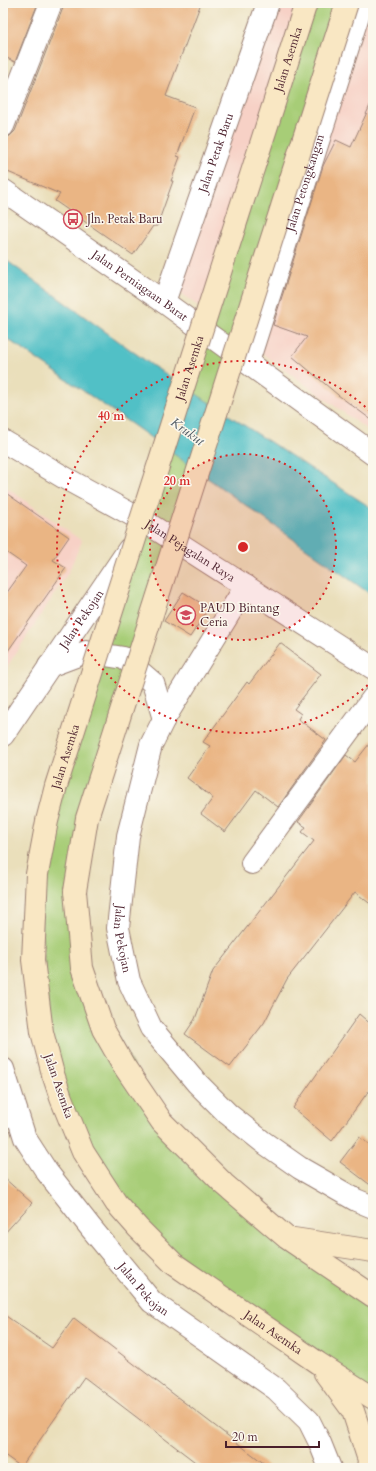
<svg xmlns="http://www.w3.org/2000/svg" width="376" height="1471" font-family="Cardo,serif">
	<rect width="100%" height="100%" fill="#fbf7ec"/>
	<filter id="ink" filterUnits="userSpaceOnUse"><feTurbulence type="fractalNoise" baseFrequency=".025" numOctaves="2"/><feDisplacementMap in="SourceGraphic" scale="8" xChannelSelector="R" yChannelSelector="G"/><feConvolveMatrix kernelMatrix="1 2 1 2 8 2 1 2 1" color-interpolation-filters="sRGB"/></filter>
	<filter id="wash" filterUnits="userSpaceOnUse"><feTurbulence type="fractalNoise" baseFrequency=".012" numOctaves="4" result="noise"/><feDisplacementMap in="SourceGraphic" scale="16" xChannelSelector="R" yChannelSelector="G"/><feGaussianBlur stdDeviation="0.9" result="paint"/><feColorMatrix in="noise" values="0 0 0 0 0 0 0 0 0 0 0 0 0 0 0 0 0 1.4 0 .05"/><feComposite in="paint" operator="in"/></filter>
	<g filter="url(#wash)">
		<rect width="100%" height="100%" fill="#eadfbb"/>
		<path fill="#f7d1c6" d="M268,3H373V434L176,290Z
			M3,485L82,541L68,573L3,673Z"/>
		<path fill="#a7cd77" stroke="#787651" d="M306,3H347L87,818L82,968L162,1122L373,1296V1398L174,1264L116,1203L53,1074L37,874Z"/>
		<path fill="#51c0c6" stroke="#4e7078" d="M3,258L153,366L373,509V596L133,425L3,336Z"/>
		<g id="blocks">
			<path fill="#eab584" d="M3,3H38L15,62L3,56Z
				M63,3H201L166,96L195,107L177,156L180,157L171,181H173L157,226H153L133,255L55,201L60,194L3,170V140L4,138L10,136L15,131L63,8Z
				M373,99V421L338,395L292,356L307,337L273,325L323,166L336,140L351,147Z
				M3,491L69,537L53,560L66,568L3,658V598L26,566L3,550Z
				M183,592L209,608L190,637L164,621Z
				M280,643L321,674L294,709L301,714L298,719L326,740L278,807L256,790L225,832L201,814L213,798L187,778L210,746L203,742L247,682L249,684Z
				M373,739V906L355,892L287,979L264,1023L230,1067L185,1034L195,1019L213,971L314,841L302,832L306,827L298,822L346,755L355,762Z
				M359,1014L373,1026V1085L332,1141L293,1108Z
				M359,1137L373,1147V1187L340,1162Z
				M3,1177L32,1203L3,1235Z
				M3,1314L52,1348L74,1318L270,1468H203L84,1377L21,1467L3,1454Z"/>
		</g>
	</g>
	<g filter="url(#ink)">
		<use href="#blocks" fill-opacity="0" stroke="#9a7f73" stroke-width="1"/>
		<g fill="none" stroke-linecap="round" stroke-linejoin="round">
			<defs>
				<path id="minor" d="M3,126L51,3
					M252,863L373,698
					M3,1118L13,1102"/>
				<g id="tertiary">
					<path id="s1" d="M3,190L164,302L373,454"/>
					<path id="s2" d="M164,302L268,3"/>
					<path id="s3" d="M248,362L362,3"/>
					<path id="s4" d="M3,441L65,478L147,523L373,668"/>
					<path id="s5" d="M246,586L164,719L151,745L128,836L118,928L129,981L151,1028L197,1083L228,1114L263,1142L300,1168L356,1200L373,1207"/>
					<path d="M49,666L86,652L124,658L153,683L164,719"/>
					<path id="s6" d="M3,735L129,549"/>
					<path id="s7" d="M3,1069L25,1138L47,1172L91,1228L152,1302L276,1389L309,1421L320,1443L330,1468"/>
				</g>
				<g id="secondary">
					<path d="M75,891L82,968L103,1029L124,1066L162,1122L224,1184L287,1238L373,1296"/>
					<path id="s8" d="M53,1074L61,1098L83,1152L116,1203L138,1228L174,1264L318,1363L373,1398"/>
					<path d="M294,1239L373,1251"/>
					<path d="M325,1373L353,1411L369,1460L368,1468"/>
				</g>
			</defs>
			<use href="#minor" stroke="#9a7f73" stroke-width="24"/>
			<use href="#tertiary" stroke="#9a7f73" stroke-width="24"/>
			<use href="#secondary" stroke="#9a7f73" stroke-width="24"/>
			<use href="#minor" stroke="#fff" stroke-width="22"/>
			<use href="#tertiary" stroke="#fff" stroke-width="22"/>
			<use href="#secondary" stroke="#f9e7c3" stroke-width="22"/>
			<defs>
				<g id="secondary-bridge">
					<path d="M75,891L87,818L347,3"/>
					<path id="s9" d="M53,1074L42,1032L33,960L37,874L47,821L56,786L306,3"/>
				</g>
			</defs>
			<use href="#secondary-bridge" stroke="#9a7f73" stroke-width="24" stroke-linecap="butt"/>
			<use href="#secondary-bridge" stroke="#f9e7c3" stroke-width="22"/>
		</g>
	</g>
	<circle cx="243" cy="547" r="93" fill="#d62828" fill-opacity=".12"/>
	<g fill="none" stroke="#d62828" stroke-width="2" stroke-dasharray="2 4">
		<circle cx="243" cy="547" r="93"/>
		<path d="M372 681A186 186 0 1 1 372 413"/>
	</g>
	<defs>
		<symbol id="bus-ring" viewBox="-11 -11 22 22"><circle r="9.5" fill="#fbf7ec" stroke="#d1495b" stroke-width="1.5"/><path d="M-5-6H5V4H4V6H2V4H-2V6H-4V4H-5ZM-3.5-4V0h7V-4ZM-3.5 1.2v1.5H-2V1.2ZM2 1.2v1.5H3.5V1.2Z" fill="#d1495b"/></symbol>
		<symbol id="school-ring" viewBox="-11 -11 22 22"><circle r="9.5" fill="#fbf7ec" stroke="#d1495b" stroke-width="1.5"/><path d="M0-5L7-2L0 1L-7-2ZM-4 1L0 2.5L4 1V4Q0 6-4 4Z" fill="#d1495b"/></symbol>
	</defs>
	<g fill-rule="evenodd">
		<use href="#bus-ring" x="62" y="208" width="22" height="22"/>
		<use href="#school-ring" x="175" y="604" width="22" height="22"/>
	</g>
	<g text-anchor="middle" stroke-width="3" stroke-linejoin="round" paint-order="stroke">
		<g font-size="12" fill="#4a1f2b" stroke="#fbf7ec">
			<text dy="4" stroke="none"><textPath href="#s9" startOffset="1055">Jalan Asemka</textPath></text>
			<text dy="4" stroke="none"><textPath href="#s2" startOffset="158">Jalan Petak Baru</textPath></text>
			<text dy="4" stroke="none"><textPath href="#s3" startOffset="188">Jalan Petongkangan</textPath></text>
			<text dy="4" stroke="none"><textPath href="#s1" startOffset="167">Jalan Perniagaan Barat</textPath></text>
			<text dy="4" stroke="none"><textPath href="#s9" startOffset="731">Jalan Asemka</textPath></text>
			<text dy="4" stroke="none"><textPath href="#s4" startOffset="217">Jalan Pejagalan Raya</textPath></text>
			<text dy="4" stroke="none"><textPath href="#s6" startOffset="140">Jalan Pekojan</textPath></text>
			<text dy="4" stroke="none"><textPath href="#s9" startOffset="323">Jalan Asemka</textPath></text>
			<text dy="4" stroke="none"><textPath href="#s5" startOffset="383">Jalan Pekojan</textPath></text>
			<text transform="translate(59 1086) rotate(71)" y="4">Jalan Asemka</text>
			<text dy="4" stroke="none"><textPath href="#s7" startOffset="265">Jalan Pekojan</textPath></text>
			<text dy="4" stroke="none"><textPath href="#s8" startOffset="349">Jalan Asemka</textPath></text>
		</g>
		<g font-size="12" fill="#4a1f2b" stroke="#fbf7ec" text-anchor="start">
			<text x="87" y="223">Jln. Petak Baru</text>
			<text x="200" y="612">PAUD Bintang<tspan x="200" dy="14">Ceria</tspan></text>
		</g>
		<g font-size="13" font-style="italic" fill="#4c5761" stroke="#fbf7ec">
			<text transform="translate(188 431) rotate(36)" y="5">Krukut</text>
		</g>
	</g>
	<circle cx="243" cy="547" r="6" fill="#d62828" stroke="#fbf7ec" stroke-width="2"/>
	<g font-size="12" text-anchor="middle" font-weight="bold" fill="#d62828" stroke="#fbf7ec" stroke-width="3" stroke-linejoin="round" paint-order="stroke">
		<text x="111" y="420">40 m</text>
		<text x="177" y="485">20 m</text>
	</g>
	<rect width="376" height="1471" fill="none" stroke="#fbf7ec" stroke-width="16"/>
	<path d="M226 1441v6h93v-6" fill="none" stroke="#4a1f2b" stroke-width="2"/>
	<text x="232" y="1441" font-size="12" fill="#4a1f2b" stroke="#fbf7ec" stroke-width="3" paint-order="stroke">20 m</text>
</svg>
